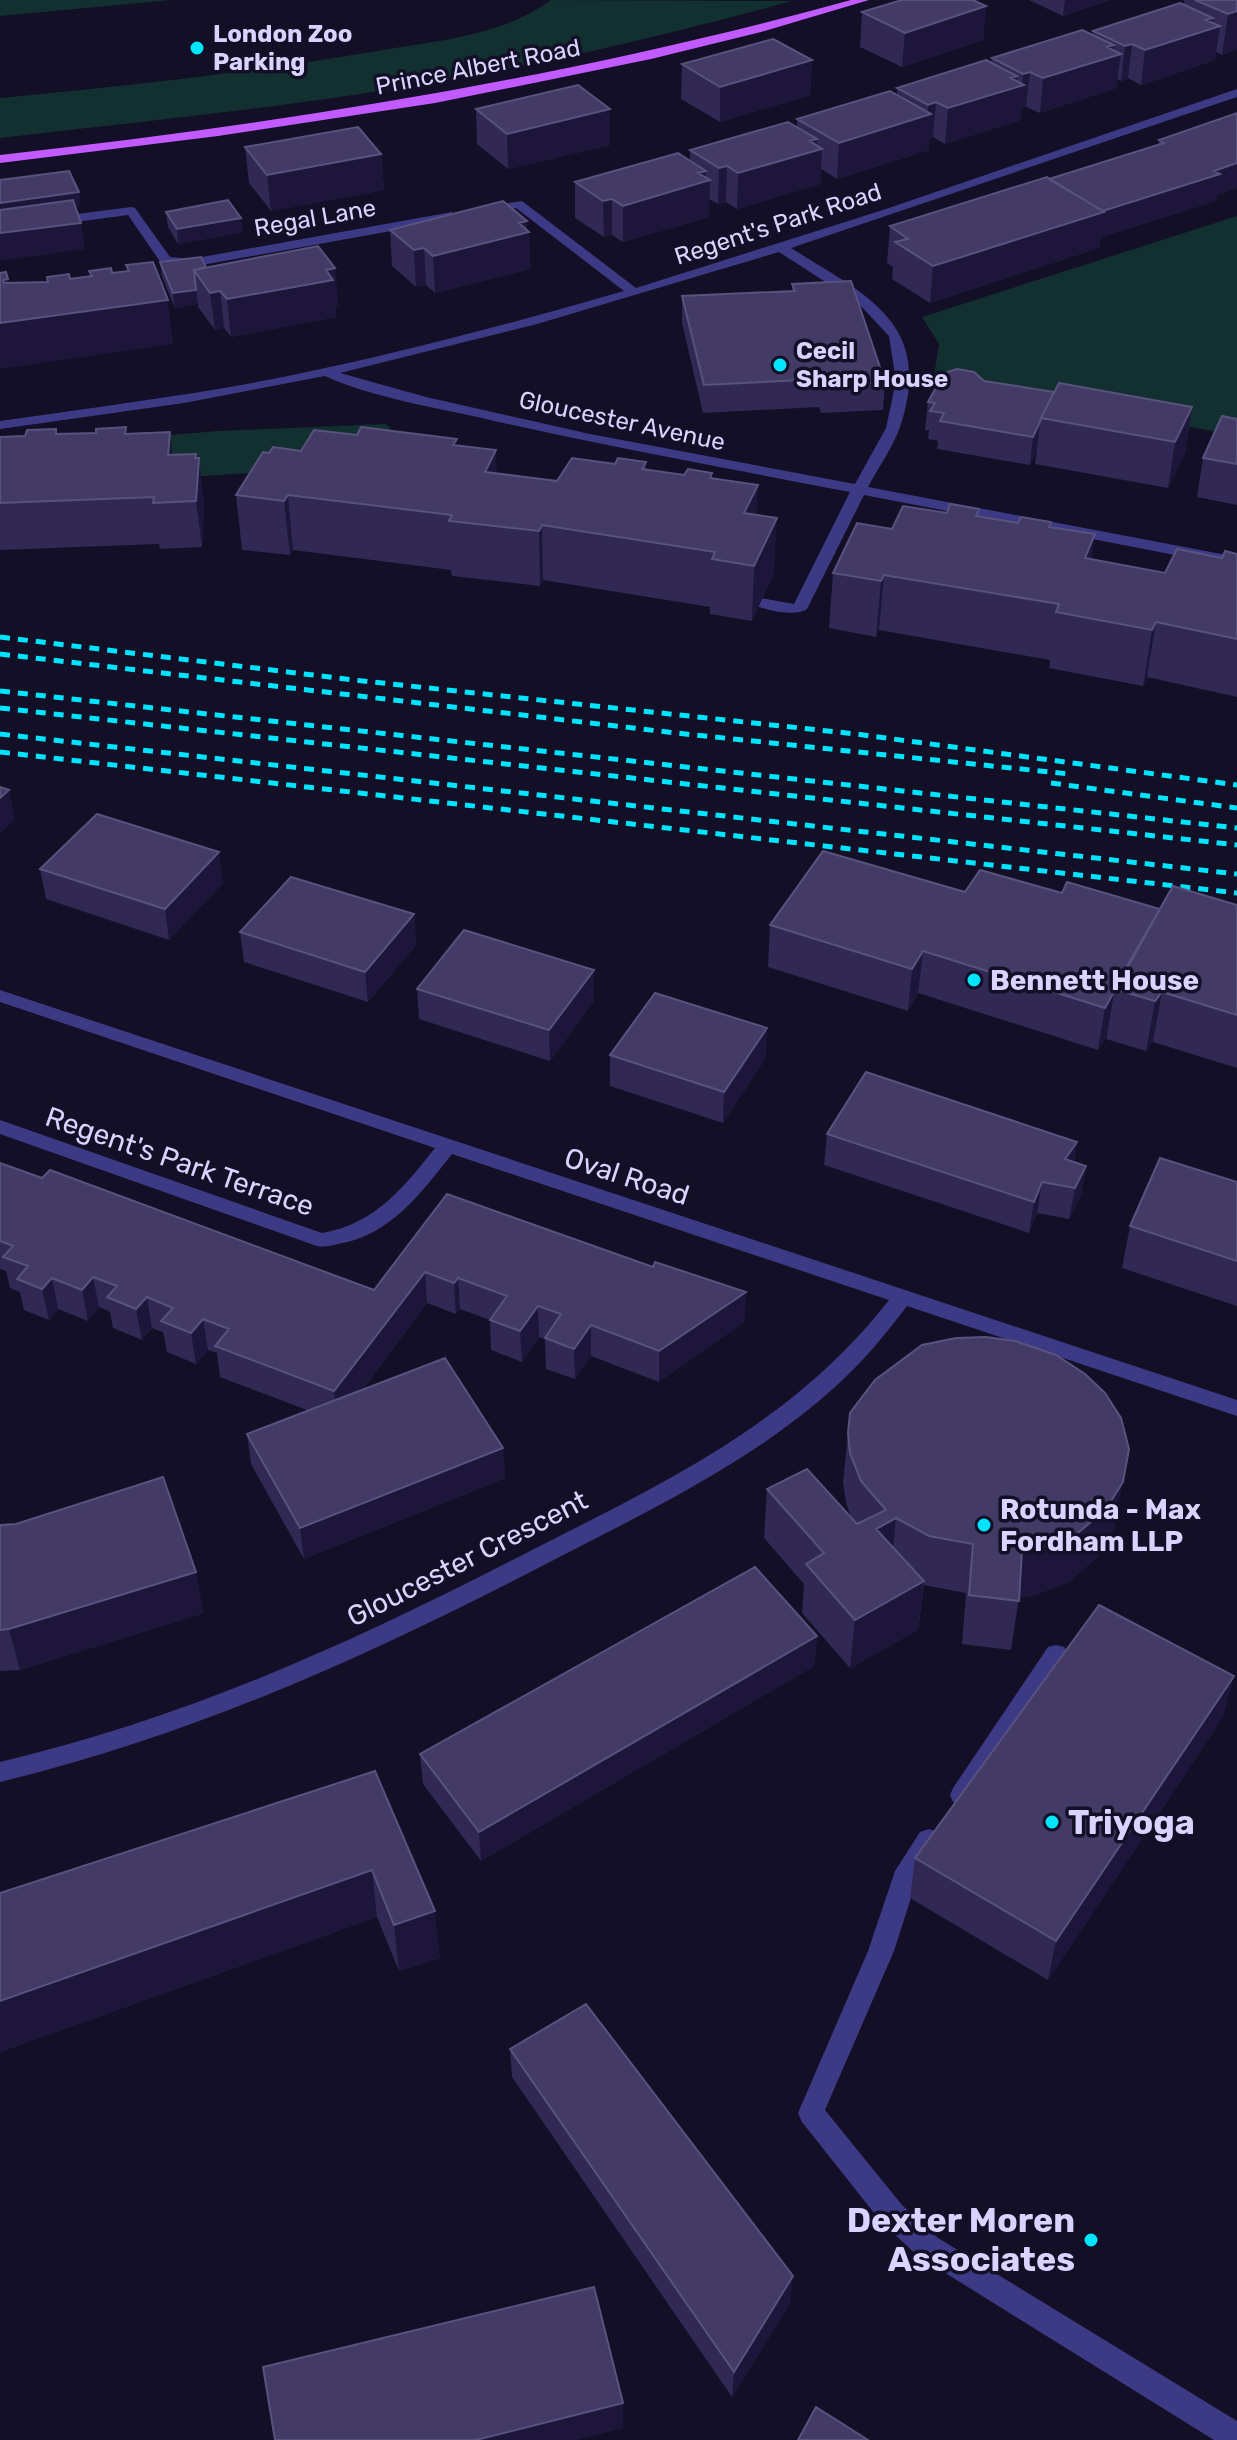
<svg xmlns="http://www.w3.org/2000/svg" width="1237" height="2440" font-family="Rubik,sans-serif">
	<rect width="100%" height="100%" fill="#130f26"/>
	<path fill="#12302f" d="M0,0H171L0,16Z
		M551,0L792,1C650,40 506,73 360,94C241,112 120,124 0,138V98C124,86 248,73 371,52C430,42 501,37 551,0Z
		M1237,216V436L934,376L939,344L922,317Z
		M385,424L390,427L397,485L319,483L249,473L175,478L98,441L218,431Z"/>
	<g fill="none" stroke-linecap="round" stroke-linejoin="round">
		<path fill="#3d3a85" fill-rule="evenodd" d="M1237,89V97L791,248C865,295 935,322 900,427C893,447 878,468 868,487L1237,557V567L864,495L807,609C796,617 763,611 752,603L760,598L794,604L850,492C730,469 610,447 490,420C436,407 376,399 325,376L184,403L0,429V421C96,407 193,395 288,376C401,353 513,323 624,291L516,208L483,214L479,213V207L522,201L636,288L883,210ZM779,252L858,303L889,336L896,381L886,428L855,484L590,434L426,397L340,373L537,324Z
			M131,207L135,208L170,257L191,259L452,212L458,216L452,220L191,267L161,263L128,215L0,232V224Z
			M0,990L1237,1400V1416L907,1306C885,1335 862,1363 835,1387C750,1464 644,1513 542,1566C366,1657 194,1735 0,1782V1762C194,1716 355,1641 532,1550C667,1481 793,1423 889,1300L452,1154C421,1193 391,1235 338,1244C330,1246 322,1248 314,1245L0,1134V1120L322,1233C375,1224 403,1188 435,1148L0,1002Z
			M1056,1645L1064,1647L1068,1654L1064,1661L971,1802L962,1805L953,1802L950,1795L953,1788L1048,1647Z
			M929,1829L938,1832L941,1840L918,1876L894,1951L825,2110L902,2205L938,2238L1237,2421V2440H1214L918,2256L882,2223L802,2122L798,2113L868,1951L895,1871L920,1832Z"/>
		<path fill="#c25bff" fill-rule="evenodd" d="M851,0H869L761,32L651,59L435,103L218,136L0,163V155C288,123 571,77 851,0Z"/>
		<path stroke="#00e5ff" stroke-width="5" stroke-dasharray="10 8" stroke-linecap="butt" d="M0,637L354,680L856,734L1237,785
			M0,654L676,733L1069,774
			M0,691L1237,828
			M0,708L1237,845
			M0,734L1237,874
			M0,752L1237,893
			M1051,783L1237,808"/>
	</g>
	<path fill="#312854" d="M1029,0H1110L1063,16Z
		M1184,0H1237V49L1222,55L1216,52L1215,60L1141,85L1128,78L1121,81L1117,79L1116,88L1040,113L1026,107L1021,108L1020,120L945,144L933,137L929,139V150L837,179L821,169L820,184L737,209L726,202L718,204L709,199V217L623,242L612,235L604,237L575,218V182L690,160V150L797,127V119L897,95V88L991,63L992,58L1092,35L1093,31L1184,4Z
		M986,6L983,40L902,67L860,47L862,12Z
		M812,60L810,95L720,122L681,99L682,64Z
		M476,109L610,145L508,169L477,144Z
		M1237,113V188L1217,195L1216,201L1101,237L1099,248L930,303L892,279L893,267L887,263L890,226L1049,179L1158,145L1159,140Z
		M245,147L381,154L384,190L271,211L249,183Z
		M166,212L243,232L178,244L168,227Z
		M527,221V230L529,232L530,269L435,293L426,285L416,287L392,266L390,230Z
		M160,262L206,267L335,268L338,306H335L336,317L231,337L224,328L215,330L198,307V304L175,308L162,277Z
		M792,284L885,382L883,410L821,413L819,407L703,413L682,323V296L792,291Z
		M984,381L1054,392L1192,407L1185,453L1168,488L1035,464L1037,451L1030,465L937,449L938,441L928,439L929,430H925L928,402Z
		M1237,419V505L1197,497L1203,458Z
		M56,429L57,434H127L172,455L196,458L204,504L202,547L160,549L159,544L0,550V437L25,436Z
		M457,445L497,474L557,481L615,464L646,462V470L712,479L757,515L774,573L752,621L710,614V607L543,580L540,586L452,576L451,570L293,550L290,555L242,550L236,495L301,451Z
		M947,513L1018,523L1051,522V527L1091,559L1165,573L1237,554V697L1147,677L1143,686L1049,668L1050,660L879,630L876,637L829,628L833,573L892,529Z
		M40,869L223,883L169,940L46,899Z
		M965,892L1062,893L1160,909L1237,905V1068L1153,1042L1146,1051L1106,1039L1107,1035L1098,1050L918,993L908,1011L768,967L770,925Z
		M414,914L416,945L368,1002L244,962L240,932Z
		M417,989L594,1001L550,1061L419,1019Z
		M767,1028L765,1059L723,1123L610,1086V1055Z
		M827,1134L1077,1142L1074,1162L1086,1166L1081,1196L1069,1219L1037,1213L1029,1233L824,1165Z
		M0,1163L374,1290L447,1194L653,1267L746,1292L744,1322L659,1382L591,1356L575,1379L546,1369L545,1339L539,1337L522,1362L491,1350L490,1320L460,1309L456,1314L427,1303L363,1389L503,1448L505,1478L304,1559L251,1464L247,1434L307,1410L220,1377L217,1353L208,1350L196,1364L167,1352L163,1332L152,1328L142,1340L113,1328L110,1312L99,1307L88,1321L58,1309L49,1320L24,1310L20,1292L10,1288L6,1271L0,1269Z
		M1237,1182V1306L1122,1268L1130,1226Z
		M850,1413L1113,1531L1096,1558L1069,1582L1035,1595L1019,1598L1011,1650L962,1644L966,1593L924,1585L918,1630L850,1668L802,1613L804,1584L764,1538L767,1489L852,1519L846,1503L843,1482Z
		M0,1525L204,1613L20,1670L0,1671Z
		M817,1636L814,1666L481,1861L423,1784L420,1754Z
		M1223,1717L1048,1980L910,1898L915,1858Z
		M375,1771L440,1958L399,1971L377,1917L0,2052V1893Z
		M510,2049L790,2303L732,2397L512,2077Z"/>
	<path fill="#1d163a" d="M1065,0H1110L1063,16Z
		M986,6L983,40L902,67L905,33Z
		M1237,11V49L1222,55L1228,14Z
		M1213,18L1211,29L1220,26L1215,60L1141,85L1145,50L1206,20Z
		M1132,44L1128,78L1121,81L1125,46Z
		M1114,45L1113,56L1121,54L1116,88L1040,113L1043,78Z
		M812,60L810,95L720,122V87Z
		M1030,72L1026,107L1021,108L1020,120L945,144L948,108L1017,76L1016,87L1022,85L1023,74Z
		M936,102L933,137L929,139V150L837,179L839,143L928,115V105Z
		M610,109V145L508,169L507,134Z
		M817,139V150L822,149L820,184L737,209L738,173L810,141Z
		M381,154L384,190L271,211L267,175Z
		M1237,163V188L1217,195L1216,201L1101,237L1099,248L930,303L933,266L1091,214Z
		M727,166L726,202L718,204L719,168Z
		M706,171L705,182L710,180L709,217L623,242V206Z
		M79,192L81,206L2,218L0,203Z
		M612,199V235L604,237L603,201Z
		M241,218L243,232L178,244L177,229Z
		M527,221V232H529L530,269L435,293L433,256Z
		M81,223L85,249L0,261V233Z
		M424,248L426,285L416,287L414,250Z
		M335,268L338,306H335L336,317L231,337L227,299L326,270Z
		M8,279L15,321L168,300L173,344L0,369V323L3,280Z
		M196,290L198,304L175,308L173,293Z
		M220,291L224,328L215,330L210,293Z
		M1192,407L1185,453L1168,488L1175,442Z
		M1040,422L1037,451L1030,465L1033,437Z
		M170,432L175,478L168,455Z
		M496,450L498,504L487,527L485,472Z
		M196,454L198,474L199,458L204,504L202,547L196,501Z
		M758,485L756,540L744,513Z
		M288,495L293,550L290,555L284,501Z
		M777,518L774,573L752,621L754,566Z
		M542,525L543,580L540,586L539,531Z
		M1095,534L1087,589L1085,558Z
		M884,575L879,630L876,637L881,581Z
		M1156,622L1147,677L1143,686L1152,630Z
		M9,790L15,820L0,834V798Z
		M219,852L223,883L169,940L165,909Z
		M414,914L416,945L368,1002L365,972Z
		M923,951L918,993L908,1011L912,969Z
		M594,970V1001L550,1061L549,1030Z
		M1162,992L1153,1042L1146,1051L1155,1001Z
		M1114,993L1107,1035L1098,1050L1105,1008Z
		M767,1028L765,1059L723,1123L724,1092Z
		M1077,1142L1072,1172L1065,1159Z
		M1086,1166L1081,1196L1069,1219L1075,1188Z
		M1042,1182L1037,1213L1029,1233L1034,1202Z
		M425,1272L427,1303L338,1422L334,1391Z
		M93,1277L99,1307L88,1321L82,1290Z
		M52,1278L58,1309L49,1320L42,1289Z
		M458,1278L460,1309L456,1314L454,1283Z
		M746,1292L744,1322L659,1382V1351Z
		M147,1297L152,1328L142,1340L136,1309Z
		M538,1306L539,1337L522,1362L520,1331Z
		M203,1319L208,1350L196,1364L191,1333Z
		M591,1325V1356L575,1379L574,1349Z
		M503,1448L505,1478L304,1559L300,1528Z
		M1123,1482L1113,1531L1096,1558L1069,1582L1035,1595L1014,1599L1022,1550Z
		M896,1518L891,1568L876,1529Z
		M196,1572L204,1613L20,1670L9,1629Z
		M924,1581L918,1630L850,1668L855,1620Z
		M817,1636L814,1666L481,1861L479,1832Z
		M1234,1676L1223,1717L1048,1980L1056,1941Z
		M372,1870L377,1917L0,2052V2001Z
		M435,1911L440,1958L399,1971L394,1925Z
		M793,2276L790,2303L732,2397L734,2372Z
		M623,2403V2428L577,2440H476Z"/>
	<path fill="#433a66" stroke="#5a527e" stroke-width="2" d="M902,0H973L986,6L905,33L862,12Z
		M1195,0H1237V11L1228,14Z
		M1180,3L1213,18L1206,20L1220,26L1145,50L1132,44L1125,46L1093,31Z
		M1082,30L1114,45L1107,47L1121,54L1043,78L1030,72L1023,74L992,58Z
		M773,39L812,60L720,87L682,64Z
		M986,60L1017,76L1011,78L1024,85L948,108L936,102L928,105L897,88Z
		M578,85L610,109L507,134L476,109Z
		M890,91L931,114L839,143L797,119Z
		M1237,113V163L1214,171L1220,174L1103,211L1049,179L1164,143L1159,140Z
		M788,122L817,139L810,141L822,149L738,173L727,166L719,168L690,150Z
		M358,127L381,154L267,175L245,147Z
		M678,153L706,171L698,173L710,180L623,206L612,199L603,201L575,182Z
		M69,171L79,192L0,203V180Z
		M1047,177L1104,212L933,266L895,242L908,239L890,226Z
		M73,200L81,223L0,233V210Z
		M228,200L241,218L177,229L166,212Z
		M503,201L527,221L519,223L529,232L433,256L424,248L414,250L390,230Z
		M318,246L335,268L326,270L333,280L227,299L220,291L210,293L194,270Z
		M201,257L206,267L194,270L196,290L173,293L160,262Z
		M153,262L168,300L0,323V273L6,272L8,279L3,280L4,283L48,282L47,277L69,274L70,279L92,276L89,271L111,268L112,273L129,271L126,265Z
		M851,281L885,382L823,385L820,379L704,385L682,296L795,291L792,284Z
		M957,369L974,372L984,381L1054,392L1041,418L1040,422L1033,437L940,421L944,413L930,411L935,403L928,402L944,373Z
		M1059,383L1192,407L1175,442L1041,418Z
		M1222,416L1237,419V464L1203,458Z
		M126,427L125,434L170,432L168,455L196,454L195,458H199L196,501L153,503L154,497L0,503V437L25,436L27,430L56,429V434L96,433V429Z
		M361,427L457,439L453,445L496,450L485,472L557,481L572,458L615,464L618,458L646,462L642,469L684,475L688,469L712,473L710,478L758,485L744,513L777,518L754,566L712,559L715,552L542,525L539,531L449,521L452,515L288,495L284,501L236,495L263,452L269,453L273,447L301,451L314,430L357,435Z
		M950,504L979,509L976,516L1018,523L1021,517L1051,522L1049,527L1095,534L1085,558L1165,573L1177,549L1222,558L1225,551L1237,554V639L1156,622L1152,630L1056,612L1059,604L884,575L881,581L833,573L857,523L892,529L903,506L947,513Z
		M0,787L9,790L0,798Z
		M97,814L219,852L165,909L40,869Z
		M823,851L965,892L980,870L1062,893L1067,882L1160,909L1105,1008L923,951L912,969L770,925Z
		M291,877L414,914L365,972L240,932Z
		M1173,886L1237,905V1015L1162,992L1155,1001L1114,989Z
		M464,930L594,970L549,1030L417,989Z
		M655,993L767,1028L724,1092L610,1055Z
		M866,1072L1077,1142L1065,1159L1086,1166L1075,1188L1042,1182L1034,1202L827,1134Z
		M1160,1158L1237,1182V1261L1130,1226Z
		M0,1163L42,1178L50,1170L374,1290L447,1194L653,1267L655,1262L746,1292L659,1351L591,1325L574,1349L545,1338L561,1314L538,1306L520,1331L490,1320L507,1296L458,1278L454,1283L425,1272L334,1391L215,1346L229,1329L203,1319L191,1333L161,1321L173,1308L147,1297L136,1309L107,1297L117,1286L93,1277L82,1290L52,1278L42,1289L17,1279L28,1266L3,1257L13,1246L0,1241Z
		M986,1337L1015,1341L1056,1355L1085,1374L1105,1393L1121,1418L1129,1449L1123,1482L1106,1509L1078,1533L1044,1546L1022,1550L1019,1601L969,1595L973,1544L929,1536L896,1518L876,1529L924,1581L855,1620L806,1564L824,1553L767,1489L807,1469L857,1524L886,1510L861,1481L850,1453L848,1433L850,1413L875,1380L922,1345L956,1338Z
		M445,1358L503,1448L300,1528L247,1434Z
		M163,1477L196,1572L9,1629L0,1630V1525L16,1524Z
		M755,1567L817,1636L479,1832L420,1754Z
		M1099,1605L1234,1676L1056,1941L915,1858Z
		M375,1771L435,1911L394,1925L372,1870L0,2001V1893Z
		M586,2004L793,2276L734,2372L510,2049Z
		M594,2287L623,2403L476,2440H275L263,2367Z
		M816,2407L868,2440H798Z"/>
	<g fill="#00e5ff" stroke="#130f26" stroke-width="3">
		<circle cx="197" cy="48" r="8"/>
		<circle cx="780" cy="365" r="8"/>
		<circle cx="974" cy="980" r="8"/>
		<circle cx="984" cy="1525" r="8"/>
		<circle cx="1052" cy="1822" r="8"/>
		<circle cx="1091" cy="2240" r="8"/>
	</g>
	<g text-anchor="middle" stroke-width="7" stroke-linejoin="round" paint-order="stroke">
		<g font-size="24" font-weight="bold" fill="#d9d4ff" stroke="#130f26" text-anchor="start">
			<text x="213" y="42">London Zoo<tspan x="213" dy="28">Parking</tspan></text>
			<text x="796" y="359">Cecil<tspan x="796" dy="28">Sharp House</tspan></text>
		</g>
		<g font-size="24" fill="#d9d4ff" stroke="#130f26">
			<text transform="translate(478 67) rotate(-11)" y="8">Prince Albert Road</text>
			<text transform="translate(315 218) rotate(-10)" y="8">Regal Lane</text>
			<text transform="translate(778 224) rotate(-18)" y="8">Regent's Park Road</text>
			<text transform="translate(622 421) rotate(12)" y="8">Gloucester Avenue</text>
		</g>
		<g font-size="28" font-weight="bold" fill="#d9d4ff" stroke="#130f26" text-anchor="start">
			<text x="990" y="990">Bennett House</text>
			<text x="1000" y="1519">Rotunda - Max<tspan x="1000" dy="32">Fordham LLP</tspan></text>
		</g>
		<g font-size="28" fill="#d9d4ff" stroke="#130f26">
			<text transform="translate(180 1161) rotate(19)" y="10">Regent's Park Terrace</text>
			<text transform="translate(627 1176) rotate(18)" y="10">Oval Road</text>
			<text transform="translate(467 1558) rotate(-27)" y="10">Gloucester Crescent</text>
		</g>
		<g font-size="34" font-weight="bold" fill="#d9d4ff" stroke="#130f26" text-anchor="start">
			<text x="1068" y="1834">Triyoga</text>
			<text x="1075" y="2232" text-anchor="end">Dexter Moren<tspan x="1075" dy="39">Associates</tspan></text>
		</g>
	</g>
</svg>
